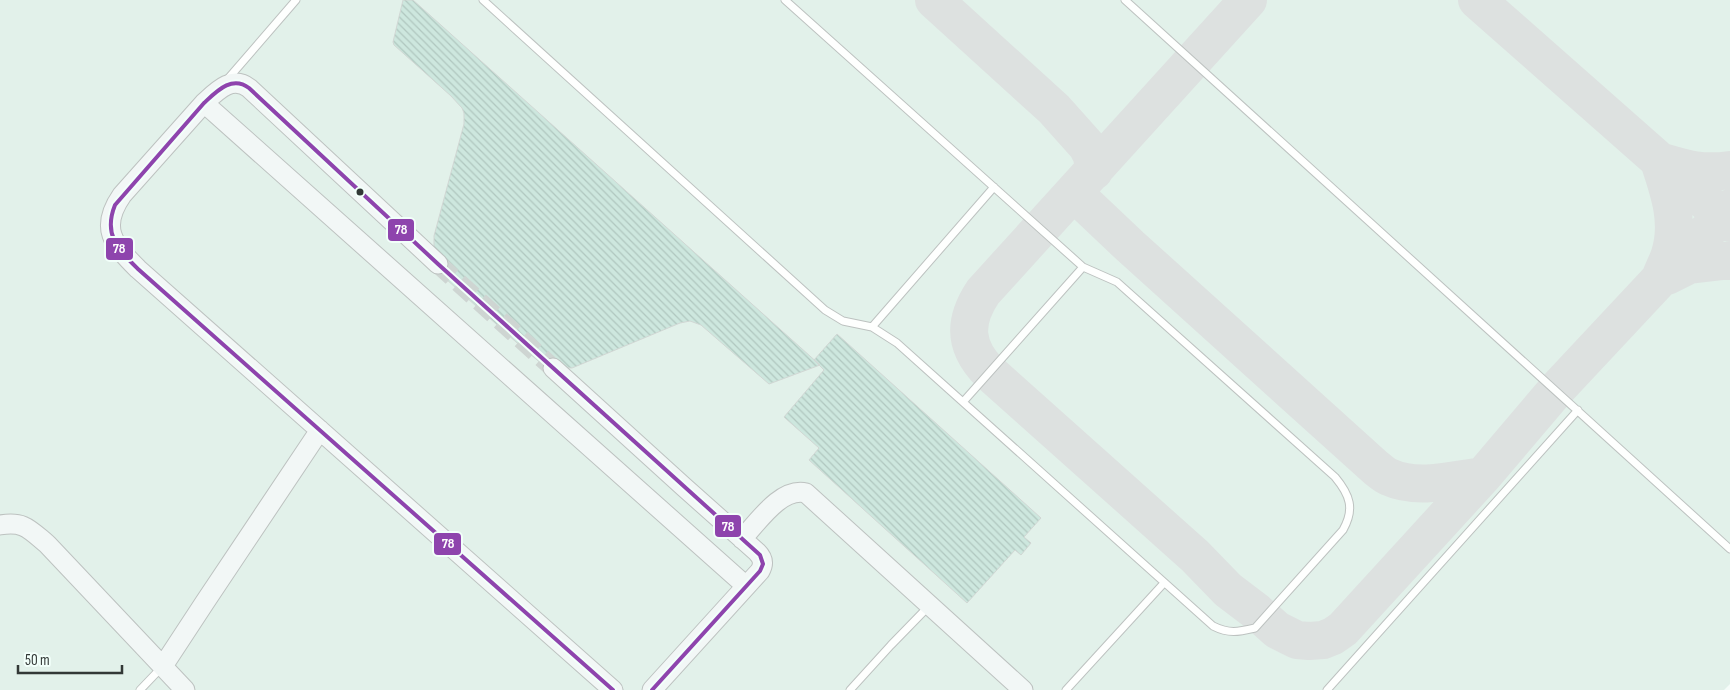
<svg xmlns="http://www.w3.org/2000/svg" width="1730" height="690" font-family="'Sofia Sans Condensed',sans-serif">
	<defs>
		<pattern id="building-back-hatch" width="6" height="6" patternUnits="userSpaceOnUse" patternTransform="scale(1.25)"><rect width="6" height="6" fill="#cde7de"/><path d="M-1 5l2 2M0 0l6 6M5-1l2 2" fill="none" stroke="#b0c7bf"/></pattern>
	</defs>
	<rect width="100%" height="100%" fill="#f5fcf9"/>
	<path fill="#e2f1ea" d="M0,0H1730V684L1724,690H0Z"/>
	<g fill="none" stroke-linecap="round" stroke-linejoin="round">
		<path stroke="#dde1e0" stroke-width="38" d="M934,0L1054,109L1087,146L1092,156L1094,171
			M1248,0L983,292C963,322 964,347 990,373L1195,556L1228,590L1257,612L1277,630L1297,640L1309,641L1323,640L1333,636L1343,629L1483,476
			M1477,0L1730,223
			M1074,193L1130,246L1376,468C1380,471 1384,475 1389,477C1417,490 1454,480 1483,476L1556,390L1658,281L1730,208
			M1661,276C1664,268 1668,261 1670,254C1680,222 1669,191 1659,161C1686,169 1701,174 1730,170
			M1667,276L1689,265L1723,261H1730"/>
	</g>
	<path fill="url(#building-back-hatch)" stroke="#d1d7d4" d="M403,0H413L820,365L769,384L701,325L690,321L680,323L572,368L549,367L543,365L516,342L446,279L439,267L434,250V236L464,124V113L462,108L451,96L394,45L393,42Z
		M837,334L1041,518L1024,537L1031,543L1021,555L1015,550L967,603L809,460L819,448L784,417L824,370L814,360Z"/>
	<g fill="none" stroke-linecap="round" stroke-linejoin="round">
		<path stroke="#ced5d2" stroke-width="19" stroke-dasharray="19 9" stroke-linecap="butt" d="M438,264L553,368"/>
		<defs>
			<path id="lane" d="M483,0L825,310L843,321L872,327L897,343L1213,626C1229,634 1238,632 1255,628L1343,530C1355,509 1350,495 1335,477L1117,282L1083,267L785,0
				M1125,0L1730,549
				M226,81L296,0
				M872,327L994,187
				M963,402L1083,267
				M140,690L162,667
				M850,690L891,645L929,606
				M1066,690L1164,583
				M1327,690L1578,410"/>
			<path id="secondary" d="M204,103L746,586
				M438,264L249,88C232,75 217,91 204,103L122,195C99,228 113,244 138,269L613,690
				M553,368L684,487L757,552C763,558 764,564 760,571L652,690
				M0,525C24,521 29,529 47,544L185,690
				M742,539C758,522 781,487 806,493L1023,690
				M163,666L205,602L320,430"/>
		</defs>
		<use href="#lane" stroke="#bdc2c0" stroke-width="9"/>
		<use href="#secondary" stroke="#bdc2c0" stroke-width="21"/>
		<use href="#lane" stroke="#fefffe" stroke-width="7"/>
		<use href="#secondary" stroke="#f2f7f6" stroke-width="19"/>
		<defs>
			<path id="bus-1" d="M613,690L138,269C118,249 103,235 115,205L204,103C217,91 232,75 249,88L438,264L760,555L763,564L760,571L652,690"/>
		</defs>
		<use href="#bus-1" stroke="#f2fffa" stroke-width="8"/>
		<use href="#bus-1" stroke="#8e44ad" stroke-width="4"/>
	</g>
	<circle fill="#323836" stroke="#f2fffa" stroke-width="2" cx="360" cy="192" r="4.5"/>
	<g stroke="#f2fffa" stroke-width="2">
		<rect x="387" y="218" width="28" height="24" rx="5" fill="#8e44ad"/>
		<rect x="105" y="237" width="29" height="24" rx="5" fill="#8e44ad"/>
		<rect x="714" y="514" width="28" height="24" rx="5" fill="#8e44ad"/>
		<rect x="433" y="532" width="29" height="24" rx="5" fill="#8e44ad"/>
	</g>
	<g font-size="14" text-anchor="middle" font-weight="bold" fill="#fff">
		<text x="401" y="234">78</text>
		<text x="119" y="253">78</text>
		<text x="728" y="531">78</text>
		<text x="448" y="548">78</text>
	</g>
	<path d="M18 665v8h104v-8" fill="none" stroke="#323836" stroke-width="2.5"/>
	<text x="25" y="665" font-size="15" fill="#323836" stroke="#f2fffa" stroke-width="4" paint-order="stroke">50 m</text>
</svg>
